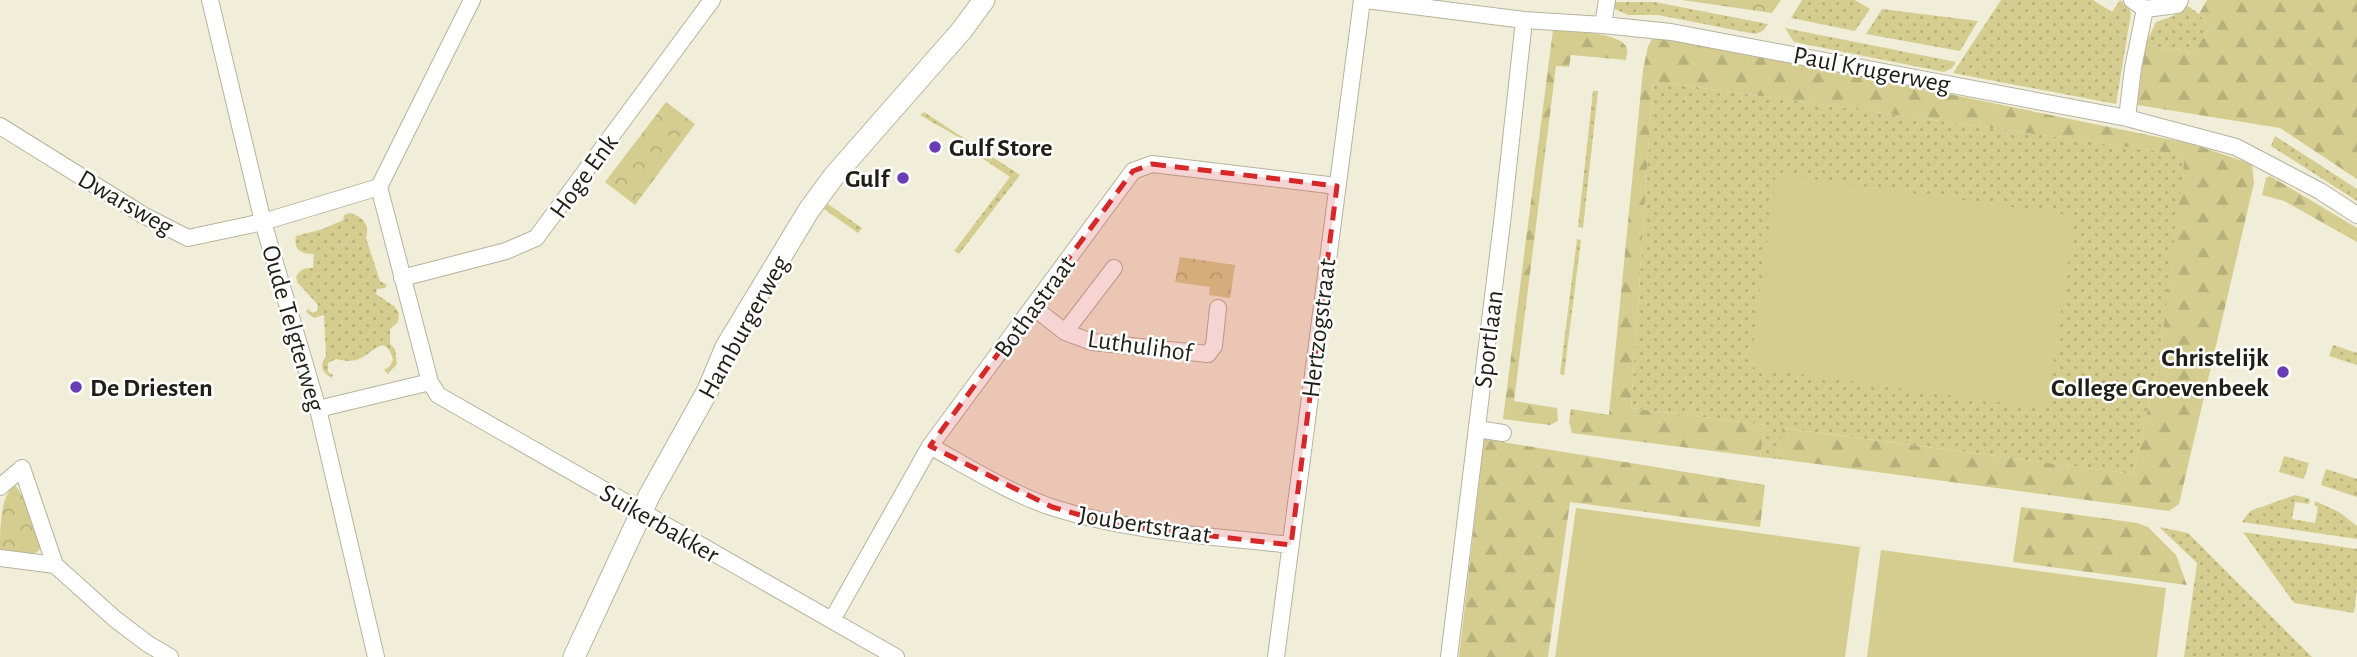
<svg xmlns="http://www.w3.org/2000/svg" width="2357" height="657" font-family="'Alegreya Sans',sans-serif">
	<defs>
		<pattern id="grass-dots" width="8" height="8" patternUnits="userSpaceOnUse" patternTransform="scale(1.75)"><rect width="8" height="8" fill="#d5cd90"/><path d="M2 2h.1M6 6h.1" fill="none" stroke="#b7b07b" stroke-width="1.8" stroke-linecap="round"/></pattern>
		<pattern id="forest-firs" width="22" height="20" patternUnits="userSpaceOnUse" patternTransform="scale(1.75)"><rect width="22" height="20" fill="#d5cd90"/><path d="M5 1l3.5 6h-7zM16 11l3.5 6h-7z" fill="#b7b07b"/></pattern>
		<pattern id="park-crowns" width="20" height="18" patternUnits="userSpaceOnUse" patternTransform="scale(1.75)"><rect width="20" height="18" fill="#d5cd90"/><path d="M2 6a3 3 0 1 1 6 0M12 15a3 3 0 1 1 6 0" fill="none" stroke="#b7b07b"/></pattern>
	</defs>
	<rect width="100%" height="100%" fill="#f0eed8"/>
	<path fill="url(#grass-dots)" d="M1802,0H1855L1870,9L1855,31L1791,18Z
		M2001,0H2093L2112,12L2120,0L2127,5L2131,13L2116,104L1953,73Z
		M1612,2H1655L1768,24L1763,31L1755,34L1658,15H1628L1615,9Z
		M2188,6L2199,14L2210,28L2193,53L2145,45L2156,22L2173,16Z
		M1882,9L1978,21L1960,51L1866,34Z
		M1785,28L1956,62L1952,68L1944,72L1794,42Z
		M1653,81L2186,155L2160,356L2133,474L1783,428L1779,459L1760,457L1765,425L1631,408Z
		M1593,91H1598L1583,228L1578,227Z
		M924,112L1020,175L959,254L954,251L1010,177L967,148L965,141L920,115Z
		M2275,136L2357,189V201L2271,146Z
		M828,204L862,228L858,233L824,209Z
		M350,213C363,217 370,224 366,238L380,281L387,285L385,288L377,289L376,294L394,306L399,313L398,322L390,329V344L395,349L397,364L388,374L384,370L390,366L393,360C385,331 373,354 359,359C351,362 344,361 336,359L328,363V372L333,375L332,378C322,373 319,365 326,356L324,315L314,318L306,312L308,309L312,313L317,311L318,305L298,283L296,277C300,269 304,268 313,268L314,254C302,254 293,251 296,236L323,229L343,220L344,215Z
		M1577,239L1581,240L1564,375L1560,374Z
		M2333,345L2357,353V365L2329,356Z
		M2284,456L2309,463L2304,479L2279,472Z
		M2326,469L2357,479V497L2321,485Z
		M2295,495L2310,499L2309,504L2295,502L2292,519L2315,523L2318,507L2314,505L2315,501L2339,512L2357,526V539L2242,522L2250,511Z
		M2159,527L2188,533L2312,657H2184L2197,563Z
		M2243,532L2357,549V588L2354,613L2294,603Z"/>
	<path fill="url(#forest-firs)" d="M2207,0H2357V179L2280,128L2137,105L2145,45L2193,53L2210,28L2199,14Z
		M1553,30C1568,32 1623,31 1627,49C1628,52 1626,56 1626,60L1571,55L1569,67L1556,66L1514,401L1557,408L1558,421L1550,425L1503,419Z
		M1653,37L1690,41L2192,144L2252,164L2254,183L2179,504L2169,511L1779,459L1782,428L2133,474L2160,356L2185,155L1653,81L1631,408L1765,425L1760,457L1572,433L1569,422L1571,409L1609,415L1643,70L1648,46Z
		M2270,176L2357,228V242L2284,201L2262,195L2266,178Z
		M1484,439L1765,485L1760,527L1570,502L1548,657H1459Z
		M2021,507L2137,523L2148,527L2176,555L2187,585L2013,562Z"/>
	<path fill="url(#park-crowns)" d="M1682,0H1781L1772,13Z
		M666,102L695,124L635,205L605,182Z
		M1180,257L1235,265L1230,298L1209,295L1210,287L1175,282Z
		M15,485C23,495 46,539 40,549C37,553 33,554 30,556L0,550C0,528 0,496 15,485Z"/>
	<path fill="#d5cd90" d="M1776,174L2075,216L2047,409L1750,367Z
		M1576,508L1860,547L1845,657H1555Z
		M1881,550L2166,588L2157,657H1867Z"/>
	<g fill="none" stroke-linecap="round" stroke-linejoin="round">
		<defs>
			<path id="street" d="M210,0L263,222L318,409L376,657
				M1366,0L1524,20L1603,25L1671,32L2127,118L2236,147L2320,191L2357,215
				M2145,9L2177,5L2180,0
				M1603,25L1607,0
				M2127,118L2133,68L2145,9L2132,0
				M0,126L143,215L188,238L263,222L379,187L430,382L438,395L896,657
				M379,187L472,0
				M402,278L506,251L536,238L712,0
				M1033,307L1065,332L1092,342L1208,354L1214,346L1218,308
				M1065,332L1114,268
				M318,409L430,382
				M1477,429L1503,433
				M930,446C970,468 1011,494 1054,508C1131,532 1211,536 1291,545
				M0,487L22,468L55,565L115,619L148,644L170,657
				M0,558L55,565
				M832,620L930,446L1133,171L1152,164L1337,186
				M1276,657L1362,0
				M1449,657L1503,214L1524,20"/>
			<path id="secondary" d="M574,657L649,496L708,390L726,347L809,210L834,176L962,30L984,0"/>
		</defs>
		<use href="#street" stroke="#b6b39e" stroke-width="18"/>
		<use href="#secondary" stroke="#b6b39e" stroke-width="23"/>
		<use href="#street" stroke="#fff" stroke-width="16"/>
		<use href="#secondary" stroke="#fff" stroke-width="21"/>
	</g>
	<path fill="#d62828" fill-opacity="0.2" stroke="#d62828" stroke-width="5" stroke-dasharray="14 9" stroke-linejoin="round" d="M1152,164L1337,186L1291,545L1115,525L1052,507L930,446L1133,171Z"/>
	<g fill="#693db5" stroke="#fff" stroke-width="2.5">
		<circle cx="935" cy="147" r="7"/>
		<circle cx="903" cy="178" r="7"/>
		<circle cx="2283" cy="372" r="7"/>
		<circle cx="76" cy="387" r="7"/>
	</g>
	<g text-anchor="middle" stroke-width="5" stroke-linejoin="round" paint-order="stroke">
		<g font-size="26" fill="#201f17" stroke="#fff">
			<text transform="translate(1872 69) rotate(11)" y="9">Paul Krugerweg</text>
			<text transform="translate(583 176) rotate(-54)" y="9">Hoge Enk</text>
			<text transform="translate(126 202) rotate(30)" y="9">Dwarsweg</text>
			<text transform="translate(1034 306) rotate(-54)" y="9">Bothastraat</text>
			<text transform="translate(743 327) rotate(-61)" y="9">Hamburgerweg</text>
			<text transform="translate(294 328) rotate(74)" y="9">Oude Telgterweg</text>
			<text transform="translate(1318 328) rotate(-83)" y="9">Hertzogstraat</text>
			<text transform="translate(1488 339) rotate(-83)" y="9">Sportlaan</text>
			<text transform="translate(1140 345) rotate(8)" y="9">Luthulihof</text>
			<text transform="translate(660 523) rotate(30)" y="9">Suikerbakker</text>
			<text transform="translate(1145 524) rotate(9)" y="9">Joubertstraat</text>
		</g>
		<g font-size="26" font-weight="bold" fill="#201f17" stroke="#fff" text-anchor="start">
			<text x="949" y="156">Gulf Store</text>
			<text x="889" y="187" text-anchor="end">Gulf</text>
			<text x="2269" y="366" text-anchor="end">Christelijk<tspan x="2269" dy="30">College Groevenbeek</tspan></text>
			<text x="90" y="396">De Driesten</text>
		</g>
	</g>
</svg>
